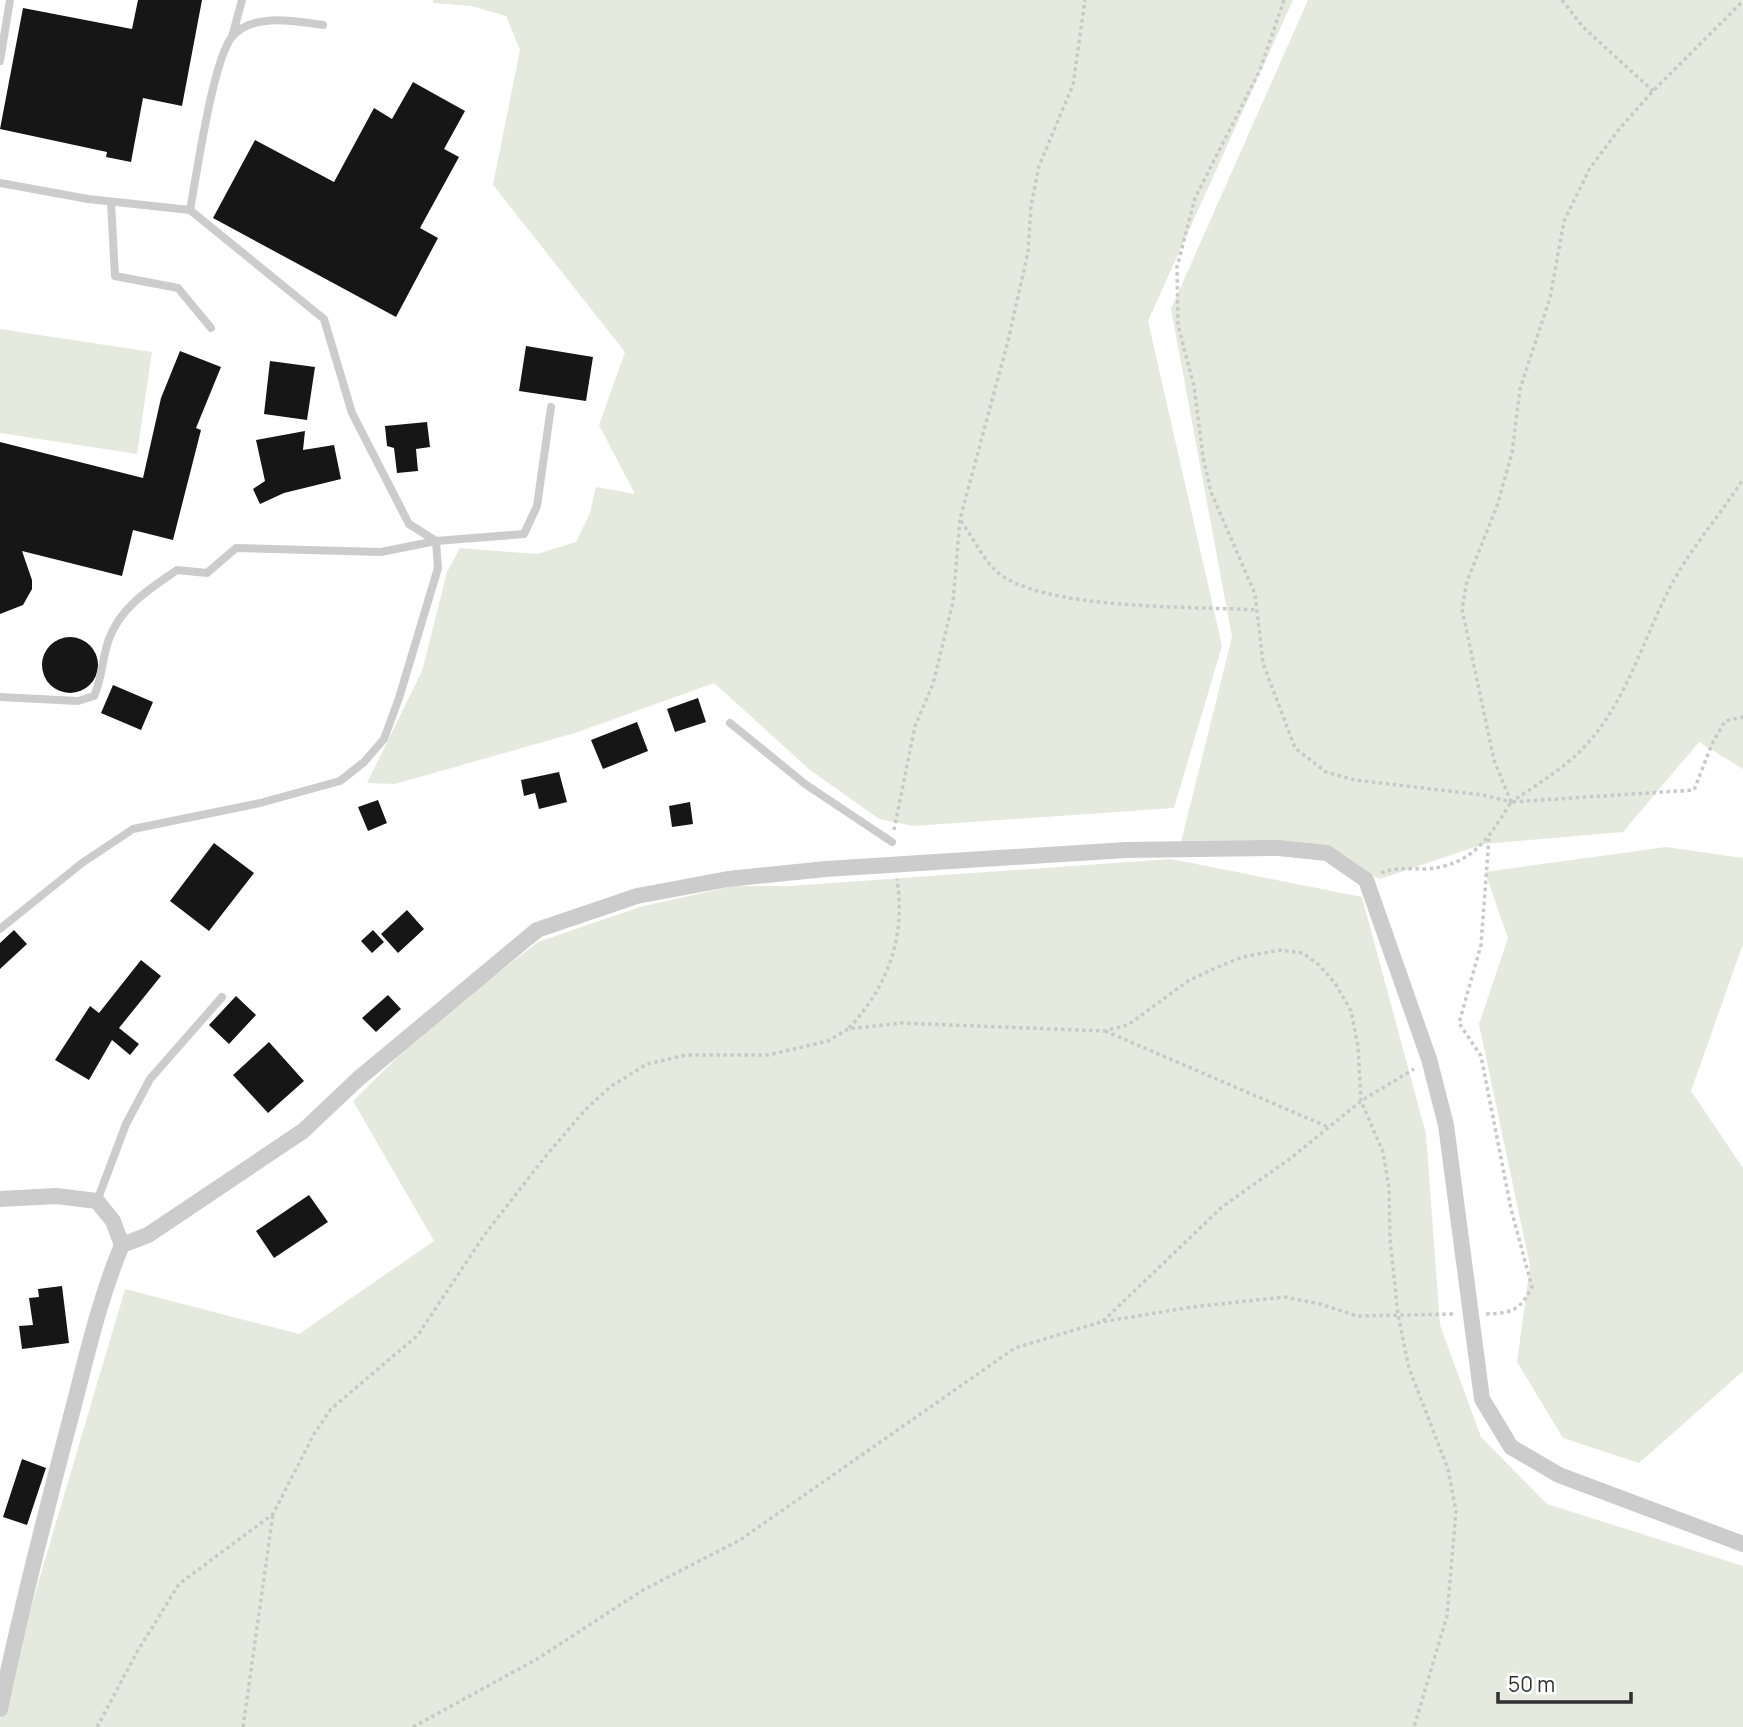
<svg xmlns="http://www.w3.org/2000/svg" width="1743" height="1727" font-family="Manrope,sans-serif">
	<rect width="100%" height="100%" fill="#fff"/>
	<path fill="#e6eade" d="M433,0H1293L1148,321L1222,646L1174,808L913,826L879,819L810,770L714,683L575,733L395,784L367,783L422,671L447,572L460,548L537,554L576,542L590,513L596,487L635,494L599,425L625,352L493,185L520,50L506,16L471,6L433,3Z
		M1308,0H1743V769L1699,742L1623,832L1484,844L1380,879L1318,850L1181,842L1232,637L1171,309Z
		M0,329L152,352L137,454L0,433Z
		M1666,847L1743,858V944L1691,1091L1743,1168V1371L1639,1463L1563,1438L1517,1362L1530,1266L1479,1024L1508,938L1485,872Z
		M1171,859L1362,897L1426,1134L1440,1325L1481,1437L1547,1504L1743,1566V1727H0V1712L125,1289L299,1334L434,1241L353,1101L425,1030L538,942L640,907L733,886H790Z"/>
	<path fill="#161616" d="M138,0H202L182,106L143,98L131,162L106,157L107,152L0,129L23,8L132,29Z
		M413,82L465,111L444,149L459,157L420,228L438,238L396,317L213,218L255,140L334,182L374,108L392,119Z
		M526,346L593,357L586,401L519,391Z
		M180,351L221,367L196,428L201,430L173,540L133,530L122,576L22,551L32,580V589L23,605L0,614V442L143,478L161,398Z
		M270,361L315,367L307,420L264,414Z
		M427,422L430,447L416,449L418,471L397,473L394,448L387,446L385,426Z
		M305,431L303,450L334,445L341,479L284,493L260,504L253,489L265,481L256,440Z
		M42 665a28 28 0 1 1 56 0a28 28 0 1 1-56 0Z
		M113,685L153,702L141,730L101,713Z
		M698,698L706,722L675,732L667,709Z
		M637,722L648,751L603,769L591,740Z
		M559,772L567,802L539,809L535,793L524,796L521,780Z
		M378,800L387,823L368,831L358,807Z
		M690,802L693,824L672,827L669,806Z
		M214,843L254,873L209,931L170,901Z
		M407,910L424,929L398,953L381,934Z
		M14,930L27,944L0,969V943Z
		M373,930L384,942L372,953L361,941Z
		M141,960L161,976L119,1028L139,1044L130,1055L112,1040L89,1080L55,1060L90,1006L99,1013Z
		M388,995L401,1009L376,1032L362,1018Z
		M236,996L256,1015L229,1044L209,1025Z
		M269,1042L304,1081L268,1113L233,1075Z
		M309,1195L328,1222L274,1258L256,1231Z
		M62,1286L69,1343L22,1349L19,1326L33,1325L29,1298L39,1297L38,1289Z
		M22,1459L46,1468L27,1525L3,1517Z"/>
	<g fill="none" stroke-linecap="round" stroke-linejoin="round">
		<path stroke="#c9c9c9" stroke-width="3.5" stroke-dasharray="3.5 3.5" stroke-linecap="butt" d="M1284,0L1260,70L1195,198L1177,267L1178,325L1194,386L1203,457L1211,492L1255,594L1263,663L1295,748L1326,772L1355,780L1483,795L1511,802C1538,784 1565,768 1587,744C1628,699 1645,633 1674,580C1694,544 1721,514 1743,479
			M1562,0L1583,27L1653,91
			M961,521C972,536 982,557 995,570C1037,611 1196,606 1257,610
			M1511,802L1494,760L1462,609L1467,581L1497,506L1512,453L1520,389L1550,298L1564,221L1590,168L1620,128L1653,91L1743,1
			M894,830L915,726L933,684L953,602L960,519L1008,341L1028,252L1031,206L1039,166L1073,85L1085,0
			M1381,873C1396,867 1407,869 1424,869C1471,867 1489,838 1511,802L1694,790L1712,744L1725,721L1743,717
			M849,1028C888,986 906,937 897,879
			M1105,1031L1328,1127
			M1486,1314C1513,1313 1520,1310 1532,1287L1511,1209L1481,1056L1459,1023L1481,945L1489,838
			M1103,1321L1222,1207L1291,1158L1361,1101L1414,1069
			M97,1727L137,1652L179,1584L273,1514L314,1434L331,1409L418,1335L485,1234L545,1157L586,1109L610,1087L647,1064L686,1055H768L828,1041L848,1029L901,1023L1104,1031L1128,1025L1188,981L1211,970L1242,957L1280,950L1303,953L1319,965L1335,983L1351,1011L1358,1046L1361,1101L1383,1152L1389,1188L1390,1239L1398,1315L1409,1368L1448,1469L1456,1511L1447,1616L1414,1727
			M243,1727L273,1514
			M413,1727L537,1659L643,1590L740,1540L1015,1348L1101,1322L1192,1307L1285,1297L1320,1304L1357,1316L1454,1314"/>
		<path stroke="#ccc" stroke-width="8" d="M232,37L242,0
			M0,61L10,0
			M0,183L88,199L190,210L324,319L352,413L409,524L436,541L438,568L399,698L384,739L364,762L340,781L260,803L133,829L82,863L0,929
			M111,202L115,276L178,288L211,328
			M190,210C197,173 212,65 231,38C251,12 296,21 323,25
			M0,697L78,701L94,696C103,676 102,657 109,639C121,606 150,589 177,570L207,573L236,548L381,552L436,541L524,534L537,506L551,407
			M730,723L805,784L892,842
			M97,1201L126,1124L150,1079L222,997"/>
		<path stroke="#ccc" stroke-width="16" d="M0,1199L56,1196L97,1201L113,1221L122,1245C98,1302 85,1364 69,1424C44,1519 20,1613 0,1709
			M122,1245L148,1235L303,1131L358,1079L537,930L637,896L728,879L826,869L1126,850L1278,848L1327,853L1366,880L1429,1059L1446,1125L1482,1399L1511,1447L1559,1475L1743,1544"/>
	</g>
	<path d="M1498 1692v10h133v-10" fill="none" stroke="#2f2f2f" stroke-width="3.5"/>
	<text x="1508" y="1692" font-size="21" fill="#2f2f2f" stroke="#ffffff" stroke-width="5" paint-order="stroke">50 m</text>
</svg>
